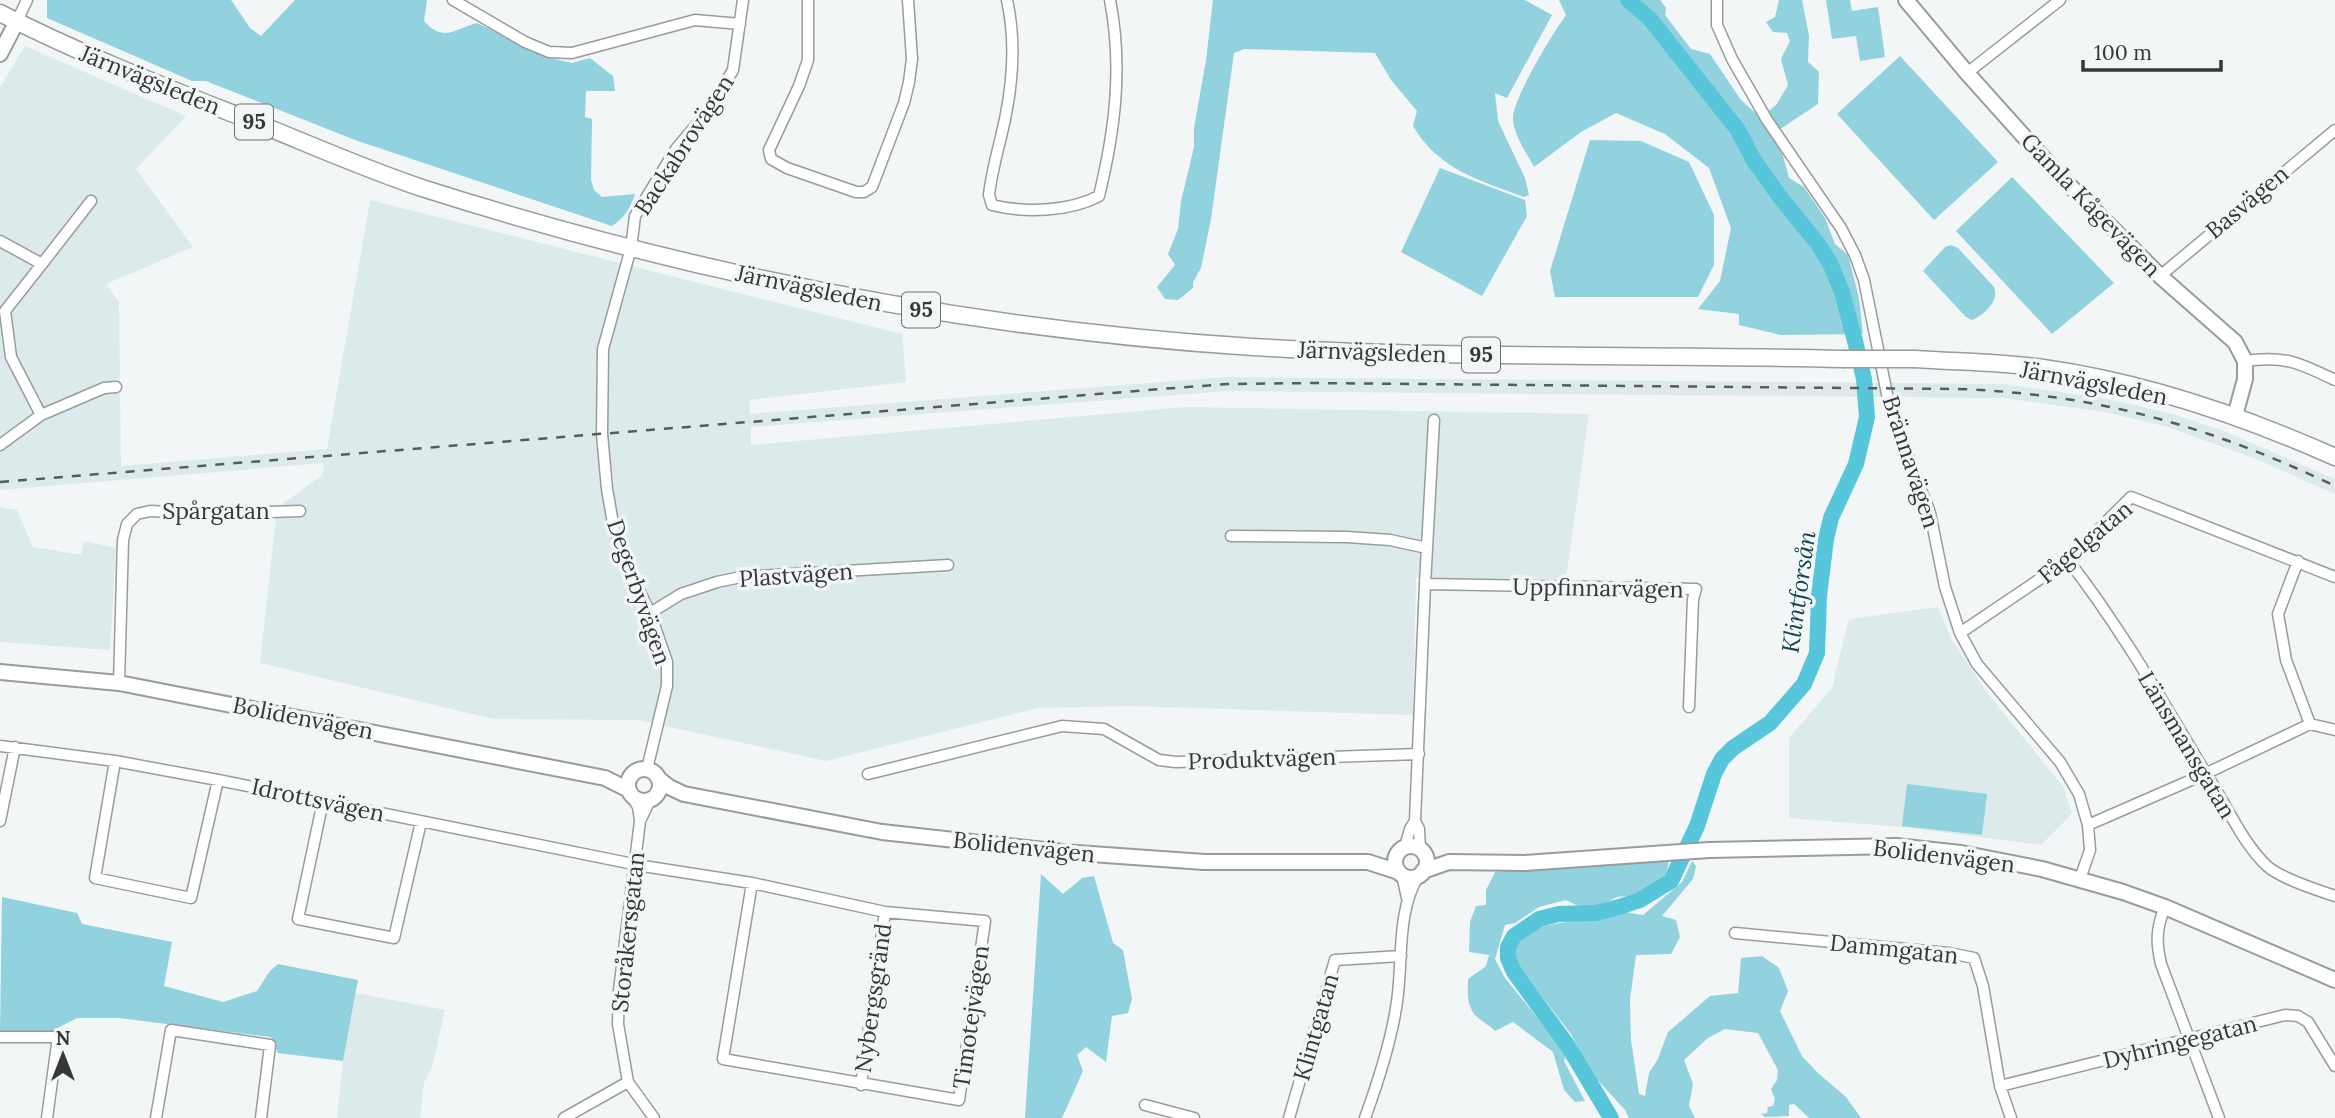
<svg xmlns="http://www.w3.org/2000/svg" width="2335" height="1118" font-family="Lora,serif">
	<rect width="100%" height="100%" fill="#f2f6f7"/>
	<path fill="#ddeaec" d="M25,46L186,116L136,169L193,247L106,284L119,302L121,466L327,449L370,200L902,334L906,382L749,400L750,414L1227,377L2004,384L2108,399L2172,414L2221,430L2335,479V494L2261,461L2168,427L2105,412L2003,398L1228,391L751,427V445L1186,407L1589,414L1566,579L1416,578L1413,715L1131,706L1038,708L826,761L637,720L493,719L260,663L277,508L322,475L324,463L0,490V87Z
		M0,507L17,510L33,547L81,555L84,541L116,548L110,650L0,642Z
		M1938,607L1952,640L1989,695L2064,788L2072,814L2041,845L1902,827L1789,818V738L1832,688L1849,619Z
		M356,993L445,1010L432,1067L424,1083L420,1118H337L343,1061Z"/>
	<path fill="#92d1de" d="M47,0H231L250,28L261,36L295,0H427L424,21C444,43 454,29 477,23L546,57L572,63L590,58L613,76L615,91H586L585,117L592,119L591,180L594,190L602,197L635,194C630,209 625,217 612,226L355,140L206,81H192L47,18Z
		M1213,0H1525L1552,15L1507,98L1495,93L1498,121L1525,178L1529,195L1524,197C1479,180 1439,170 1413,126L1417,111L1391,80L1375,53L1244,49L1234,53L1211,219L1201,268L1193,282V288L1178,300L1165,299L1157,287L1175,265L1168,254L1178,229L1181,201L1194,147V128L1206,60Z
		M1559,0H1660L1666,8L1665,15L1691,49L1710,54L1741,100L1761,118L1777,104L1788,85L1781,59L1790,41L1787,33L1773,32L1766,22L1775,17L1779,0H1802L1809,36L1808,62L1819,72L1818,104L1771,135L1782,152L1789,178L1804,187L1825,218L1835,244L1848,255L1859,298L1863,334L1781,335L1739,325V314L1698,309L1720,281L1731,228L1709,168L1665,134L1616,113L1581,132L1534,167C1527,153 1512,133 1513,117C1515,95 1553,33 1566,15Z
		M1826,0H1850L1852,11L1878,7L1885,57L1860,61L1856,36L1832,39Z
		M1900,56L1998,162L1934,220L1837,114Z
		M1590,140L1641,141L1689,162L1714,215V265L1698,297H1555L1550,271Z
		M1440,168L1525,200L1527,216L1482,296L1401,252Z
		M2012,177L2114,283L2052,334L1956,231Z
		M1951,245L1958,248L1994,287C2000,300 1984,315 1972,320L1966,317L1923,271L1945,247Z
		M1907,784L1987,794L1982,835L1902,826Z
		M1661,860L1669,861L1666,874L1655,885L1636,895L1617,897L1598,907L1582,908L1566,900L1539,907L1515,923L1505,925L1495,959L1505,978L1566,1053L1564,1061L1585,1101L1575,1102L1564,1090L1553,1052L1513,1022L1495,1031C1489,1025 1483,1022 1477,1017C1466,1007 1468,993 1468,979L1486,966L1489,955L1469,952L1470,922L1476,906L1486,905V890L1495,872Z
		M1692,861L1696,866L1693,879L1662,916L1676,920L1680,937L1671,954L1636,955L1630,1000L1631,1040L1639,1094L1645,1096L1649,1073L1658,1059L1668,1032L1710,996L1738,993L1741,958L1762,956L1779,968L1788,991L1780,1011L1802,1056L1818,1073L1846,1097L1861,1118H1809L1794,1104L1789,1105V1116L1765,1117L1761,1114L1767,1113L1768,1107L1773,1106L1775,1099L1771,1089L1777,1080L1778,1070L1758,1033L1725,1029L1708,1038L1684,1060L1693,1084L1689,1106L1695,1118H1629L1625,1110L1592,1074L1571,1034L1515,962L1513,946L1524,934L1543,926L1624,912L1643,915L1682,882Z
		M1041,874L1063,894L1082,878L1094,876L1113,943L1123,950L1132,999L1128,1013L1112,1016L1106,1062L1086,1047L1077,1055L1083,1071L1062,1118H1025Z
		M2,897L77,913L82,924L172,942L164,986L223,1002L257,991L270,971L278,964L358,980L343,1061L278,1053L271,1037L119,1018H77L48,1033L0,1032Z"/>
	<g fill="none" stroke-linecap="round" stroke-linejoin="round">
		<path stroke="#57c6db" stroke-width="16" d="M1611,1118L1568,1046L1514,972L1508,958V947L1514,936L1539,919L1559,914L1596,913L1619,907L1640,900L1671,881L1697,826L1714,774L1722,759L1733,748L1770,723L1804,684L1817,653L1819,596L1826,539L1831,518L1856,464L1867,417L1864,379L1855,341L1842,292L1830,263L1818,244L1780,197L1753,159L1738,130L1650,19L1628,0"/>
		<defs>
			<path id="street" d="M453,0L525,42L549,52L572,53L695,20L740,24
				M808,0V60L799,86L769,150L771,159L787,168L856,192H864L872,187L904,103L909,82L912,59L908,0
				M1007,0C1015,36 1013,78 1006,114C1001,141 992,167 989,195L992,205C1024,213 1069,212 1099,196C1115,130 1123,67 1110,0
				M1717,0V25L1732,59L1767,120L1841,228L1855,255L1864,280L1890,409L1930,513L1945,587L1960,633L1977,664L2060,762L2079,794L2088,825L2090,850L2080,879
				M17,21L27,0
				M1967,73L2060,0
				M0,241L42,264L91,201
				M2160,276L2335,130
				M2245,361C2284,355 2300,363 2335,380
				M41,415L11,357L5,311L42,264
				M0,445L41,415L104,388L116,387
				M1231,536L1347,537L1390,540L1427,548L1425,584
				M1427,548L1434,420
				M2068,560C2124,632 2169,713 2216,790C2231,815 2245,845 2267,866C2280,878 2317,890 2335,896
				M2298,561L2278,614L2286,660L2310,724
				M650,613L681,594L717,582L741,577L948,565
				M1960,633L2068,560L2131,497L2335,577
				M119,683L123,540L127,524L137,514L150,511L206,514L300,511
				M0,746L115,761L218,780L643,866L752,883L885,912L985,921L959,1100L723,1059L752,883
				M115,761L95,878L191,898L218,780
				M647,769L667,686V662L650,613L630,571L614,529L607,489L602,434L603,349L631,248L635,216L676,149L708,111L733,70L743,0
				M868,774L1062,726L1104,729L1159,760L1176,762L1419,754
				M631,795L638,807L640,820
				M650,800L640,821L619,990L618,1024L628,1082L654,1118
				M323,801L298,919L394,938L421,822
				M0,821L15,747
				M2088,825L2205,774L2310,724L2335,730
				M1405,847L1410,829L1415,821
				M1420,849L1419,829L1415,821L1425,584L1696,589L1693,599L1689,707
				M1402,875L1407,898
				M2165,907C2156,928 2156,943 2161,964L2219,1118
				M1735,933L1949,953L1974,958L1983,986L2000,1086L2011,1118
				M0,1037H58L47,1118
				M861,1085L885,912
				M2000,1086L2285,1015L2298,1016L2308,1022L2335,1066
				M1145,1105L1194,1118
				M156,1118L171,1030L270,1045L261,1118
				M564,1118L628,1082
				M1289,1118L1335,960L1401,956
				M1365,1118C1378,1082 1390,1046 1396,1008C1404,965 1395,913 1419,875"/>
			<path id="secondary" d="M1906,0L1967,73L2054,170L2160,276L2235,342L2245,361V379L2235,416
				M0,54L17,21
				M0,672L119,683L605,778L629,790
				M628 785a16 16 0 1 1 32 0a16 16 0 1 1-32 0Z
				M659,779L669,787L684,794L882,832L1063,852L1204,862H1368L1399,872
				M1395 862a16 16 0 1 1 32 0a16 16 0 1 1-32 0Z
				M1423,871L1449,862L1525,863L1709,850L1896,846L1961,853L2042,869L2123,892L2165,907L2335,980"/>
			<path id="primary" d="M0,13C82,55 168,88 254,122C309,144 365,169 422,188C691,274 971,329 1253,347C1449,359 1646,354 1843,359
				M1915,359C1957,362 2001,362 2043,368C2143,382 2243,416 2335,457"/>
		</defs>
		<use href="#street" stroke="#989c9c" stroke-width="13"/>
		<use href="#secondary" stroke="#989c9c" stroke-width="18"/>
		<use href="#primary" stroke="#989c9c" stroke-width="19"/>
		<use href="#street" stroke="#fff" stroke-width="10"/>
		<use href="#secondary" stroke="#fff" stroke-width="14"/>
		<use href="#primary" stroke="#fff" stroke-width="16"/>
		<path stroke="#585a5b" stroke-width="2.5" stroke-dasharray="9 9" stroke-linecap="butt" d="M0,482L1161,389L1228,384L1313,383L1958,389C2098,394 2209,426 2335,486"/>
		<defs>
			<path id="primary-bridge" d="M1843,359H1915"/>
		</defs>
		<use href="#primary-bridge" stroke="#989c9c" stroke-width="19" stroke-linecap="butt"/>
		<use href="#primary-bridge" stroke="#fff" stroke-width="16"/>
	</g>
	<g text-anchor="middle" stroke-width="7" stroke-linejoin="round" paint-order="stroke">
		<g fill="#f2f6f7" stroke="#6e7071" stroke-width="2">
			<rect x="235" y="104.5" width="38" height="35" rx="5"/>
			<rect x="902" y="292.5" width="38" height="35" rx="5"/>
			<rect x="1462" y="337.5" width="38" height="35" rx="5"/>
		</g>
		<g font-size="21" font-weight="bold" fill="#363738">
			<text x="254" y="129">95</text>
			<text x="921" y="317">95</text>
			<text x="1481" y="362">95</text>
		</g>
		<g font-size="23" fill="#363738" stroke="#f2f6f7">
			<text transform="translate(150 80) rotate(22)" y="8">Järnvägsleden</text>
			<text transform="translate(684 145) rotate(-57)" y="8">Backabrovägen</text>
			<text transform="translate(2247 202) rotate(-40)" y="8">Basvägen</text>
			<text transform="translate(2091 205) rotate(46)" y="8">Gamla Kågevägen</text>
			<text transform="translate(809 288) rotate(12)" y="8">Järnvägsleden</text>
			<text transform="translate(1372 352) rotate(2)" y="8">Järnvägsleden</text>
			<text transform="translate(2094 383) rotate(11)" y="8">Järnvägsleden</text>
			<text transform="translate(1911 462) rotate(72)" y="8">Brännavägen</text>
			<text x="216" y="519">Spårgatan</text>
			<text transform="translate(2085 542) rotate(-40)" y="8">Fågelgatan</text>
			<text transform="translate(796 575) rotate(-4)" y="8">Plastvägen</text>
			<text transform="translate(1598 588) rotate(1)" y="8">Uppfinnarvägen</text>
			<text transform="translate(639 592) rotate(71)" y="8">Degerbyvägen</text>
			<text transform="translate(303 718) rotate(11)" y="8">Bolidenvägen</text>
			<text transform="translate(2187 745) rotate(59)" y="8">Länsmansgatan</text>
			<text transform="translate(1262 759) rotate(-2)" y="8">Produktvägen</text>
			<text transform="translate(318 800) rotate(12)" y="8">Idrottsvägen</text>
			<text transform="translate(1024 847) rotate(6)" y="8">Bolidenvägen</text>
			<text transform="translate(1944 856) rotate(7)" y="8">Bolidenvägen</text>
			<text transform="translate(628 932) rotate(-84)" y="8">Storåkersgatan</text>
			<text transform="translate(1894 949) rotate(6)" y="8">Dammgatan</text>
			<text transform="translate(873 998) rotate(-82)" y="8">Nybergsgränd</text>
			<text transform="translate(971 1017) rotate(-82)" y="8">Timotejvägen</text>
			<text transform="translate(1316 1027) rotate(-74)" y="8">Klintgatan</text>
			<text transform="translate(2180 1042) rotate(-14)" y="8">Dyhringegatan</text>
		</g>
		<g font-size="24" font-style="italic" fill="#13464f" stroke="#f2f6f7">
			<text transform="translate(1799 592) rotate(-82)" y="8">Klintforsån</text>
		</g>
	</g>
	<g transform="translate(63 1055)" stroke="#f2f6f7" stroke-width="5" paint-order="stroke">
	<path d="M0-5L12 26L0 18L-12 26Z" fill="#363738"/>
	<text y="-10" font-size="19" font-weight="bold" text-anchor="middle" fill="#363738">N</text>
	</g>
	<path d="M2083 60v10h138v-10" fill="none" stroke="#363738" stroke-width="3.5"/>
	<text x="2094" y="60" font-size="21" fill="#363738" stroke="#f2f6f7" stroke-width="5" paint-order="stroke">100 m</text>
</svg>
